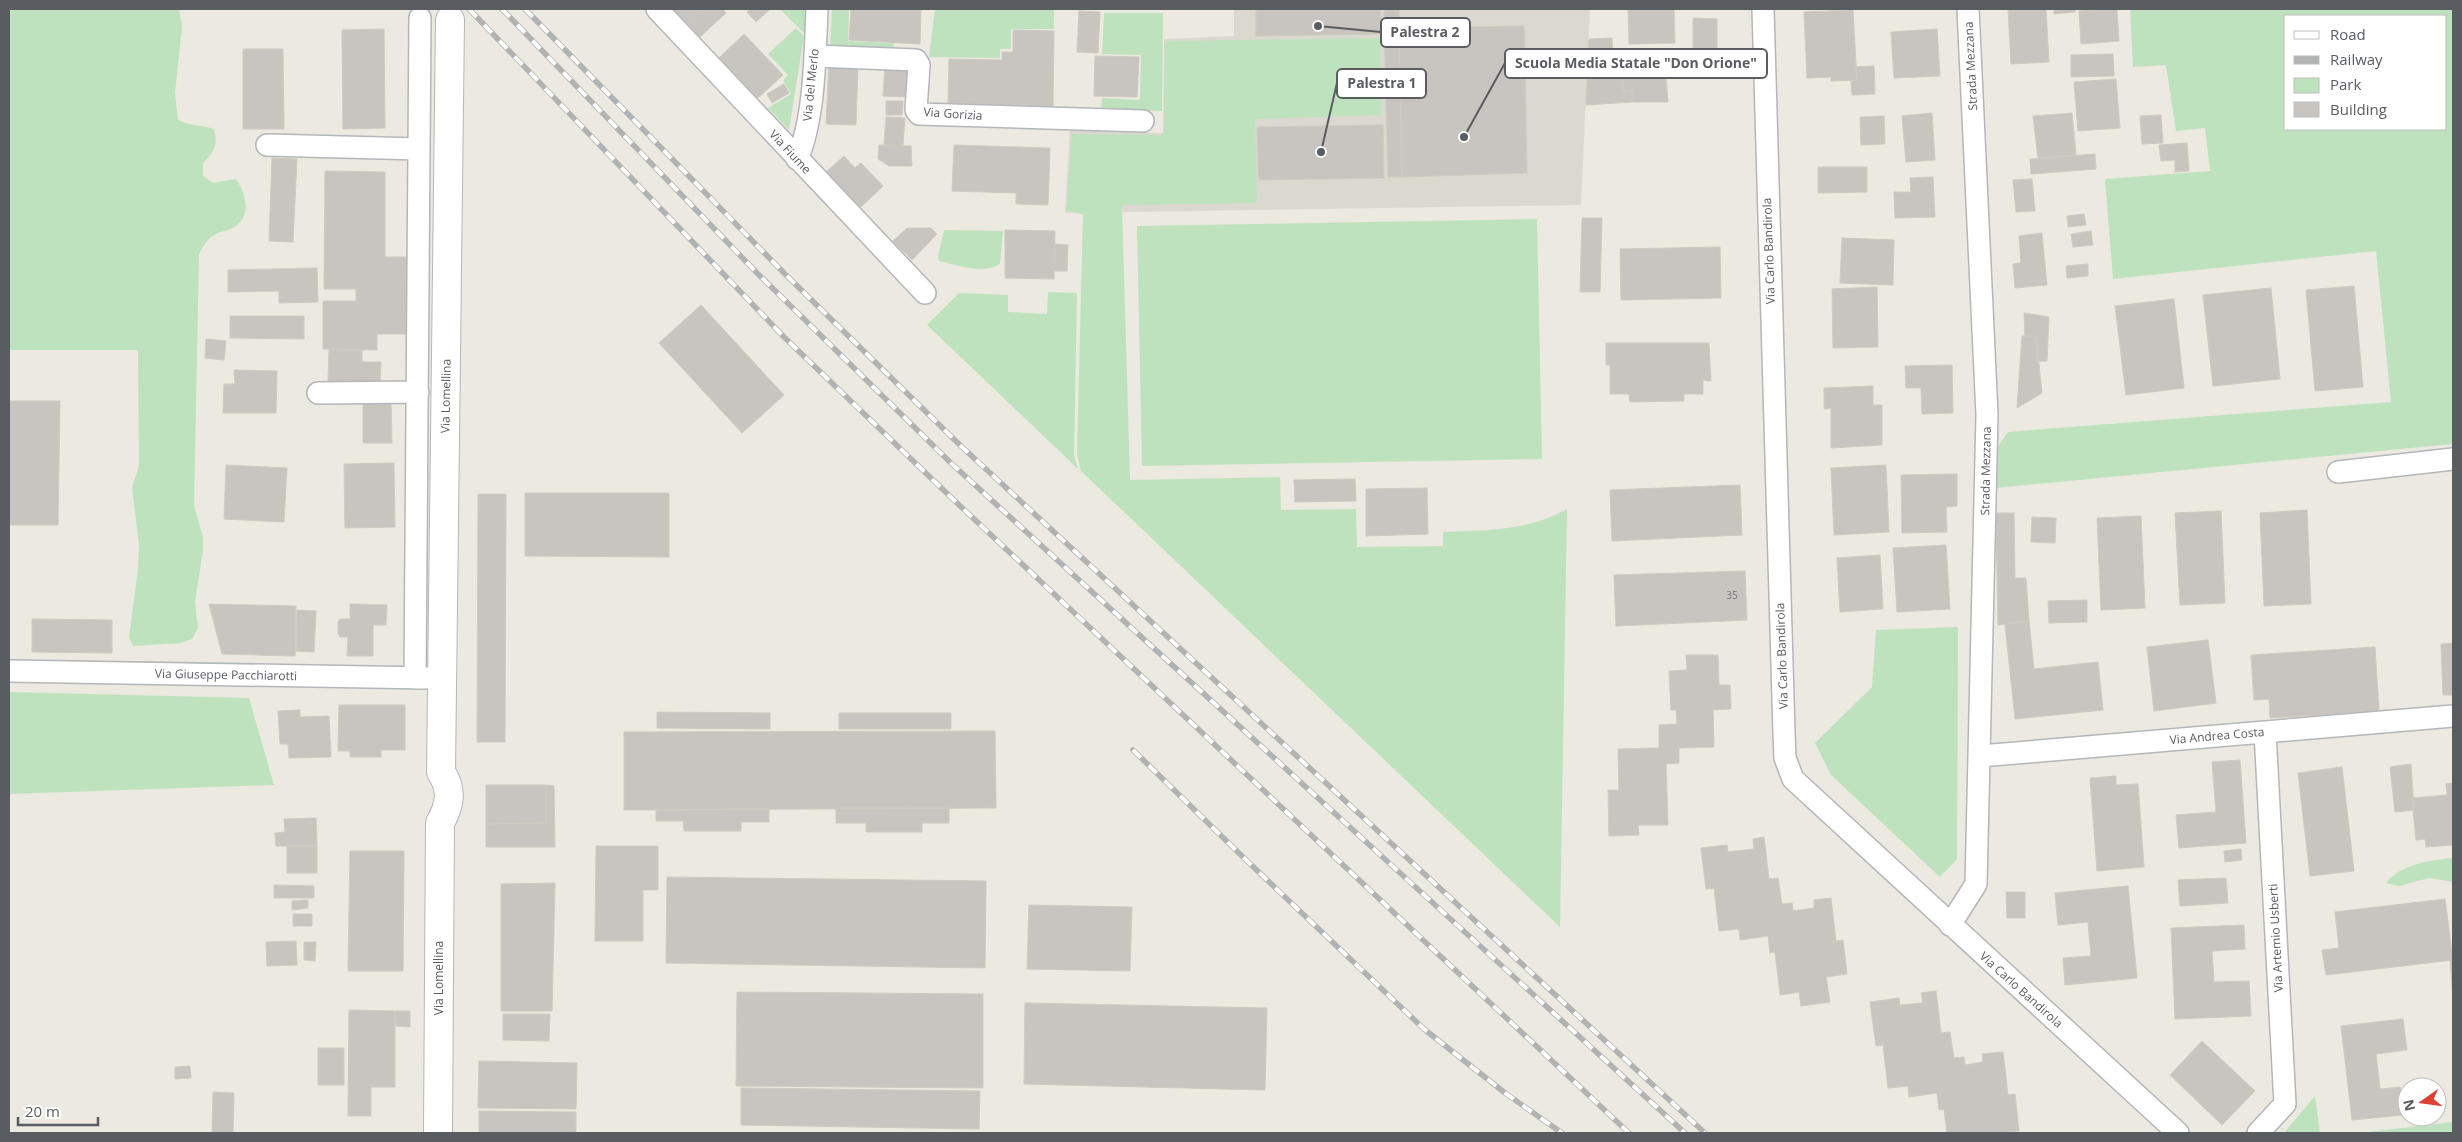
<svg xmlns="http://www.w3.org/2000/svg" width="2462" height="1142" font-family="'Open Sans',sans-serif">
	<rect width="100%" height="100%" fill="#ebe9e0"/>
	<path fill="#dbd8cf" d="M1234,9H1590L1581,205L1065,213L1070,130L1163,133L1164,39L1234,36Z"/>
	<path fill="#bee2be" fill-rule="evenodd" d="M9,9H179L182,27L175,93L178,120C190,126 202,125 214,129C218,144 215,152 203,163V176L213,183L236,179C245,192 252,214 236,226C229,231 220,231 214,235C207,239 203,247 199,254L194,506L203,537V550L195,602L198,628L192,639L181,643L133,646L129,638L138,569L139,545L132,487L139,466L138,350H9Z
		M780,9H807L805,34Z
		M832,9H849L848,41L894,43L893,51L830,49Z
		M935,9L1054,10V29H1011V49H1000V58L929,57Z
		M2130,9H2453V444L1995,488L1997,448L2008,432L2391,402L2376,251L2113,279L2105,179L2210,171L2205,128L2176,131L2166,65L2133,67ZM2286,16H2446V129H2286Z
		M1104,13H1163L1162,111H1101L1102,98L1140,100L1141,55L1102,54Z
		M796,28L804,36L789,130L768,108L791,94L783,80L788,75L768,54Z
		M1380,38L1381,115L1255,119L1257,203L1122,205L1130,480L1280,477L1281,510L1356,509L1357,547L1443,546V532C1488,530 1528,531 1567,509L1560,927L1081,471L1077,454L1083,214L1066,211L1072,134L1161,135L1164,133L1165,43L1167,41Z
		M1537,219L1542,459L1142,466L1137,226Z
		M944,230L1003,231L1000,264C984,275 957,265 939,261L938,256Z
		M1048,292L1077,293L1074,456L1078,469L927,325L959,293L1008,295V312L1047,314Z
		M1958,627L1957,859L1940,877L1831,775L1815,743L1872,687L1876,630Z
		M9,692L249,698L274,785L9,794Z
		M2453,858V882L2429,878L2399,886L2386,883C2401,864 2431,860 2453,858Z
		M2315,1096L2320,1133H2284Z
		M2453,1122V1133H2359Z"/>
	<path fill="#c8c5c0" stroke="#cfcabf" d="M673,9H706L689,25Z
		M706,9H722L726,13L700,37L689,25Z
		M750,9H770L756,22L747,12Z
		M851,9H921L920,44L849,40Z
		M1256,9H1380L1381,34L1256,36Z
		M1384,9H1399L1402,177H1388Z
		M1628,9H1674L1675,43L1629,44Z
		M2008,9H2046L2049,62L2011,64Z
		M2054,9H2075V12L2054,14Z
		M2106,9H2117L2119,41L2081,44L2079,11Z
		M1853,10L1857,80L1831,81V77L1807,78L1804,12Z
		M1079,11L1100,12L1098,53L1077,52Z
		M1693,18L1717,19V75H1693Z
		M1524,26L1527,173L1402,177L1399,28Z
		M384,29L385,128L343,129L342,30Z
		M1937,29L1940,76L1894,78L1891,32Z
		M1013,30L1054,31L1053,106L948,103L949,59L1002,60V52H1013Z
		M744,34L783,75L758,98L719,58Z
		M1612,38L1613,62L1588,60L1589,39Z
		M243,49H283L284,129H243Z
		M2113,54L2114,76L2071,77V55Z
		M1095,56L1139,57L1137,97L1094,96Z
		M1588,60L1622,62L1623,91H1632V102L1586,105Z
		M829,64L858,65L856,125L826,124Z
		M885,66L908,67L906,97L883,96Z
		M1665,66L1668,102H1632V91H1623L1622,68Z
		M1874,66L1875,94L1852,95L1851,81L1857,80L1855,67Z
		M2116,79L2120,128L2078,131L2074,82Z
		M784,84L789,93L772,103L767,94Z
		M886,101H903L902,115H886Z
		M1932,113L1935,160L1906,162L1902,116Z
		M2072,113L2076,155L2038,158L2033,116Z
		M2161,115L2163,143L2142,144L2140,116Z
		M1884,116L1885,144L1861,145L1860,117Z
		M886,117L905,118L903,146L884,145Z
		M1383,125L1384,178L1259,180L1257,127Z
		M2187,143L2189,171L2175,172V160L2161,161L2159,145Z
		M879,145L911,146L912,166H889L878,159Z
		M954,145L1050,148L1048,205L1016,204V193L952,191Z
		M2095,154L2096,169L2031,174L2030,159Z
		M844,156L855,168L861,163L883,186L861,207L826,172Z
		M272,158L297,159L293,242L269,241Z
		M1818,167H1867V192L1818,193Z
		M325,171L385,172V257H414V334H377V350L323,349V301H356V289H324Z
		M1933,177L1935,217L1895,218L1894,192H1911L1910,178Z
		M2032,179L2035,211L2016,212L2013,180Z
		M2084,214L2086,225L2068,227L2067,216Z
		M1582,218H1602L1600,292H1580Z
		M907,228H931L937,234L912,260L893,241Z
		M1005,230L1055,231L1054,279L1005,278Z
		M2091,231L2093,245L2073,247L2071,234Z
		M2042,233L2047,285L2015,288L2013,264L2021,263L2019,236Z
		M1842,238L1894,240L1893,285L1840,283Z
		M1055,244L1068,245L1067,271H1054Z
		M1720,247L1721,298L1621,300L1620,249Z
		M2088,264V276L2067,278L2066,266Z
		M317,268L318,302L279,303V291L228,292V270Z
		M2354,286L2363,387L2315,391L2306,290Z
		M1877,287L1878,347L1833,348L1832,289Z
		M2271,288L2280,379L2213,386L2203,295Z
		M2174,299L2184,388L2126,395L2115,306Z
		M701,305L784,395L742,433L659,343Z
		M2024,313L2049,317L2047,361H2037L2036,336H2025Z
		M230,316H304V339L230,338Z
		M2022,336H2036L2042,393L2017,408Z
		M206,339L226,341L224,360L205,358Z
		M1606,343H1709L1711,381L1703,380V394H1684V401L1630,402L1629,394H1610V365H1606Z
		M329,349L362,350V362H381L380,384L328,382Z
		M1952,365L1953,413L1922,414L1921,388H1906L1905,366Z
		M234,370L277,371L276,413H223L224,384H235Z
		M1873,386V405H1882V445L1831,448V408L1824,409V388Z
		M9,401H60L58,525H9Z
		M363,402H391L392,443H363Z
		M394,463L395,527L345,528L344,464Z
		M226,465L287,468L284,522L224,519Z
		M1886,465L1889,532L1834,535L1831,468Z
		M1957,474V506L1946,507L1947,532L1902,533L1901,475Z
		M1355,479L1356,501L1295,502L1294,480Z
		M1740,485L1742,535L1612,541L1610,490Z
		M1427,488L1428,534L1366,536V489Z
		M525,493H669V557L525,556Z
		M478,494H506L505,742H477Z
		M2307,510L2311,604L2264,606L2260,513Z
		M2221,511L2225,603L2180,605L2175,513Z
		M1996,513H2014L2015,578H2026L2029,621L1998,625Z
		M2141,516L2145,608L2101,610L2097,518Z
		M2032,517L2056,518L2055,543L2031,542Z
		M1946,545L1950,609L1897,612L1893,548Z
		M1880,555L1883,609L1840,612L1837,558Z
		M1745,571L1747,620L1616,626L1614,575Z
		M2087,600V622L2049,623L2048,601Z
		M209,604L296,606L295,656L222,654Z
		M350,604L387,605L386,625H373V656H347L348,637H340L338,633V622L340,619H350Z
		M297,610L316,611L314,652L296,651Z
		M32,619L112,620V653L32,652Z
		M2029,621L2034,669L2098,662L2103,710L2015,719L2005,624Z
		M2208,640L2216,703L2154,711L2147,647Z
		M2453,643V695H2443L2441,644Z
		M2375,647L2379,711L2270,718L2269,699L2254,700L2251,655Z
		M1686,655H1718L1719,685H1730L1731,709L1713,710L1714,747L1679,748V763L1666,764L1668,825H1638L1639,835L1609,836L1608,790H1619L1618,749L1659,748V725L1677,724L1676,710H1671L1669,671L1687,670Z
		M339,705H405V750H381V757H350V751H338Z
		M300,710V717L329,716L331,757L289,758L288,744H280L278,711Z
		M657,712L770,713V729L657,728Z
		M839,713H951V729H839Z
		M995,731L996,808L624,810V732Z
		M2240,760L2246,843L2179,848L2176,815L2216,812L2212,762Z
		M2411,764L2414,810L2395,812L2390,767Z
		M2342,767L2354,871L2310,876L2298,773Z
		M2116,776V785L2138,784L2144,867L2097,871L2090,778Z
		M2453,783V845L2426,847L2425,839L2416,840L2412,798L2447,795L2446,784Z
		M486,785H546V823L486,824Z
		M546,785L554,786L555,847H486V824L546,823Z
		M836,808H949V823H922V832H866V823H836Z
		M769,809V822H741V831H684L683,821H656V810Z
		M316,818L317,846H276L275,833L285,832L284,819Z
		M1764,837L1769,879L1778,878L1782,904L1792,903L1793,911L1814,908V900L1831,898L1836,941L1843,940L1847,974L1826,977L1830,1002L1801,1006L1799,992L1780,995L1775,952L1770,953L1768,936L1740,940L1739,929L1719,931L1714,888L1706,889L1701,848L1727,845L1728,852L1754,849L1753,839Z
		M287,846H317V873H287Z
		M596,846H658V890H643V941H595Z
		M2241,849L2242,860L2225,862L2224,851Z
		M350,851H404L403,971H348Z
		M667,877L986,881L985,968L666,963Z
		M2226,878L2228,903L2180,906L2178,880Z
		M555,883L552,1011H501V884Z
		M274,885L314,886V898H274Z
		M2128,886L2137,978L2065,985L2063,958L2091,956L2088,922L2058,925L2055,893Z
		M2006,892H2025V918H2007Z
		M2445,899L2453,960L2326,975L2322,950L2339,948L2335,912Z
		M308,900V908L292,910V901Z
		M1029,905L1132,907L1130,971L1027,969Z
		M293,914H312V926H293Z
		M2244,925L2245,949L2212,951L2214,982L2249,981L2251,1016L2175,1019L2171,928Z
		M296,941L297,965L267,966L266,942Z
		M304,942H316L315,961L304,960Z
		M2453,952V998L2450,960H2453Z
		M1936,991L1941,1033L1950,1032L1954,1058L1964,1057L1965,1065L1983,1062L1982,1054L2003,1052L2008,1095L2015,1094L2019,1131L1999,1133H1947L1944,1109L1939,1110L1937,1093L1909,1097L1908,1086L1888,1088L1883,1045L1876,1046L1870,1002L1899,998L1900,1005L1923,1003L1921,993Z
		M737,992L983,994V1088L736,1086Z
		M1025,1003L1267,1008L1265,1090L1024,1084Z
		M349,1010L395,1011V1087H371V1116H348Z
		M395,1011H410V1027L396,1026Z
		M503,1014H550L549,1041L503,1040Z
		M2403,1019L2407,1050L2376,1054L2380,1089L2400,1087L2403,1115L2352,1120L2341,1026Z
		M2202,1041L2255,1091L2222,1125L2170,1075Z
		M318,1048H344V1085H318Z
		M479,1061L577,1063L576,1109L478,1108Z
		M190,1066L191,1078L175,1079V1067Z
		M741,1088L980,1091L979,1129L741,1125Z
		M213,1092L234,1093L233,1133H212Z
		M479,1111L576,1112V1133H479Z"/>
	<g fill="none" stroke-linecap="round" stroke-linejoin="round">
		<defs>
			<path id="minor" d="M657,9L925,293
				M1763,9L1784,733L1785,758L1793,779L2178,1133
				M815,56L916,60L919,65L916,110L919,114L1143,121
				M267,145L419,149L415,678
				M419,149L420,18
				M797,159C815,119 815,53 817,9
				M318,393L418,392
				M2338,472L2453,459
				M9,671L428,678
				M1980,756L2453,716
				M1950,925L1976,884L1987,415L1968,9
				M2258,1133L2285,1104L2265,732"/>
			<path id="secondary" d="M438,1133L440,823C450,805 453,790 441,772L450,20"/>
		</defs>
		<use href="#minor" stroke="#b3b6bb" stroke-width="24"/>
		<use href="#secondary" stroke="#b4b7bd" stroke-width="30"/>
		<use href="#minor" stroke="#fff" stroke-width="21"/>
		<use href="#secondary" stroke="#fff" stroke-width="28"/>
		<defs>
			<path id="rail" d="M469,9L784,337L957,503L1629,1133
				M502,9L758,274L952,464L1685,1133
				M525,9L786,275L962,447L1705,1133
				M1133,750L1244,858L1424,1029L1505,1093L1562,1133"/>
		</defs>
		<use href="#rail" stroke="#b1b2b2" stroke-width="5.5"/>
		<use href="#rail" stroke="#fff" stroke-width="4" stroke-dasharray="11" stroke-linecap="butt"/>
	</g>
	<g text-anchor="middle" stroke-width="4" stroke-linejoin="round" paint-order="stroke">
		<g font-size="10" fill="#757679">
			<text x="1732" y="599">35</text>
		</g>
		<g font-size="12" fill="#595c61" stroke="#fff">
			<text transform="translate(1971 66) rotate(-93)" y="4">Strada Mezzana</text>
			<text transform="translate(811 85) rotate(-84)" y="4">Via del Merlo</text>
			<text transform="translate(953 114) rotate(4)" y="4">Via Gorizia</text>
			<text transform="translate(790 152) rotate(47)" y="4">Via Fiume</text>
			<text transform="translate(1769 251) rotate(-92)" y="4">Via Carlo Bandirola</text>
			<text transform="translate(446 396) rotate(-89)" y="4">Via Lomellina</text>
			<text transform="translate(1986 471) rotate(-89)" y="4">Strada Mezzana</text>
			<text transform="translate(1782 656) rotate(-92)" y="4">Via Carlo Bandirola</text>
			<text transform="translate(226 675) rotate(1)" y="4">Via Giuseppe Pacchiarotti</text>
			<text transform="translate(2217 736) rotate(-5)" y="4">Via Andrea Costa</text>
			<text transform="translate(2276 938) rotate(-93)" y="4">Via Artemio Usberti</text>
			<text transform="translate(439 978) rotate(-90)" y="4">Via Lomellina</text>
			<text transform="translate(2021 990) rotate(42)" y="4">Via Carlo Bandirola</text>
		</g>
	</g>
	<path fill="none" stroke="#595c61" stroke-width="2" d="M1318 26L1381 32M1464 137L1505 63M1321 152L1337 83"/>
	<g fill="#595c61" stroke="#fff" stroke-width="2">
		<circle cx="1318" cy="26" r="5"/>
		<circle cx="1464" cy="137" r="5"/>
		<circle cx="1321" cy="152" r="5"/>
	</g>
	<g fill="#fff" stroke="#595c61" stroke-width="2">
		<rect x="1381" y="18" width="89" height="29" rx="5"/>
		<rect x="1505" y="49" width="262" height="29" rx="5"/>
		<rect x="1337" y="69" width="89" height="29" rx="5"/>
	</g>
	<g font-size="14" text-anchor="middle" font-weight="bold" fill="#595c61">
		<text x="1425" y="37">Palestra 2</text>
		<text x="1636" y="68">Scuola Media Statale "Don Orione"</text>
		<text x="1382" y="88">Palestra 1</text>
	</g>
	<rect width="2462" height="1142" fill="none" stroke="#595c61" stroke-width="20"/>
	<rect x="2284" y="15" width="162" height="115" fill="#ffffff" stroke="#bdbec0"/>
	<rect x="2294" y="31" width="25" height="8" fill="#ffffff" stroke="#bdbec0"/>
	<text x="2330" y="40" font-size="15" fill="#595c61">Road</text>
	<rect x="2294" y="56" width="25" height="8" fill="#b1b2b2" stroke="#bdbec0"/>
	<text x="2330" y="65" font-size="15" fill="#595c61">Railway</text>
	<rect x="2294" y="78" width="25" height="15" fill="#bee2be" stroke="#bdbec0"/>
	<text x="2330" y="90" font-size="15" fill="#595c61">Park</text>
	<rect x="2294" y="102" width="25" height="15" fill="#c8c5c0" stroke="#bdbec0"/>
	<text x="2330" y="115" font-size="15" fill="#595c61">Building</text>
	<g transform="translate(2422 1102) rotate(256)"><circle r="24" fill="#ffffff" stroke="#bdbec0"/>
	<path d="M0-4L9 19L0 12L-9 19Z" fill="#df4033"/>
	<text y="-8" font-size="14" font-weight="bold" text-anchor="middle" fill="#595c61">N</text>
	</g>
	<path d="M18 1117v8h80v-8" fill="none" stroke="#595c61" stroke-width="2.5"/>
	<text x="25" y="1117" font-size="15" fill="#595c61" stroke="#ffffff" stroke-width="4" paint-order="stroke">20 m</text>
</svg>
